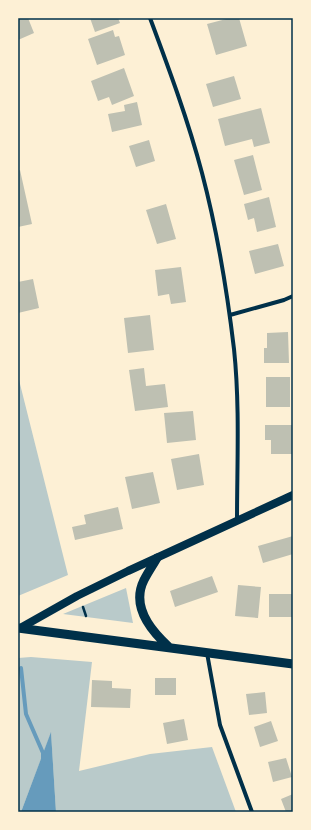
<svg xmlns="http://www.w3.org/2000/svg" width="311" height="830" font-family="Ubuntu,sans-serif">
	<rect width="100%" height="100%" fill="#fdf0d5"/>
	<path fill="#b9caca" d="M18,376L68,575L18,596Z
		M126,588L133,623L63,614Z
		M31,657L92,662L79,771L150,754L212,747L236,812H56L51,733L21,812H18V658Z"/>
	<path fill="#669bbc" d="M51,732L56,812H21Z"/>
	<g fill="none" stroke-linecap="round" stroke-linejoin="round">
		<path stroke="#669bbc" stroke-width="4" d="M21,668L26,714L43,753V758"/>
	</g>
	<path fill="#bec0b2" d="M28,18L34,33L18,40V19Z
		M90,18H118L120,23L95,32Z
		M230,18H239L247,46L216,55L207,24Z
		M113,30L115,37L119,36L125,55L97,65L88,39Z
		M124,68L134,96L112,105L109,97L98,101L91,81Z
		M234,76L241,99L213,107L206,84Z
		M137,102L142,125L112,132L108,114L125,111L124,105Z
		M261,108L270,143L254,147L252,139L225,146L218,119Z
		M149,140L155,161L136,167L129,146Z
		M253,155L262,190L244,195L234,160Z
		M20,170L32,224L18,227V171Z
		M269,197L276,227L257,232L254,218L248,220L244,204Z
		M166,204L176,239L157,244L146,210Z
		M278,244L284,266L255,274L249,251Z
		M181,267L186,302L171,304L169,294L158,296L155,270Z
		M33,279L39,308L18,313V282Z
		M150,315L154,350L128,353L124,318Z
		M288,332L289,363H264V348H267V333Z
		M144,368L146,386L165,384L168,407L135,411L129,370Z
		M266,377H290V407H266Z
		M193,411L196,440L167,443L164,413Z
		M265,425H292V454H271V440H265Z
		M199,454L204,485L177,490L171,459Z
		M153,472L160,503L132,509L125,477Z
		M118,507L123,529L75,540L72,527L86,524L84,515Z
		M293,536V554L263,563L258,546Z
		M212,576L218,592L175,607L170,591Z
		M238,585L261,587L258,618L235,616Z
		M269,594H293V617H269Z
		M155,678H176V695H155Z
		M92,680L112,681V688L131,689L130,708L91,707Z
		M265,692L267,713L249,715L246,694Z
		M184,719L188,740L167,744L163,723Z
		M271,721L278,741L260,747L254,727Z
		M286,758L292,777L273,782L268,762Z
		M293,794V812H286L281,799Z"/>
	<g fill="none" stroke-linecap="round" stroke-linejoin="round">
		<path stroke="#003049" stroke-width="2.5" d="M83,607L86,616"/>
		<path stroke="#003049" stroke-width="4" d="M150,18C169,69 188,120 202,173C217,230 227,290 234,349C240,406 237,464 237,521
			M230,315L284,300L293,296
			M207,653L220,725L252,812"/>
		<path stroke="#003049" stroke-width="8" d="M22,627L77,596L128,571L293,495"/>
		<path stroke="#003049" stroke-width="9" d="M157,558C153,565 148,572 144,580C131,606 150,630 169,647
			M18,628L293,664"/>
	</g>
	<rect width="311" height="830" fill="none" stroke="#fdf0d5" stroke-width="38"/>
	<rect x="19" y="19" width="273" height="792" fill="none" stroke="#003049" stroke-width="1.5"/>
</svg>
